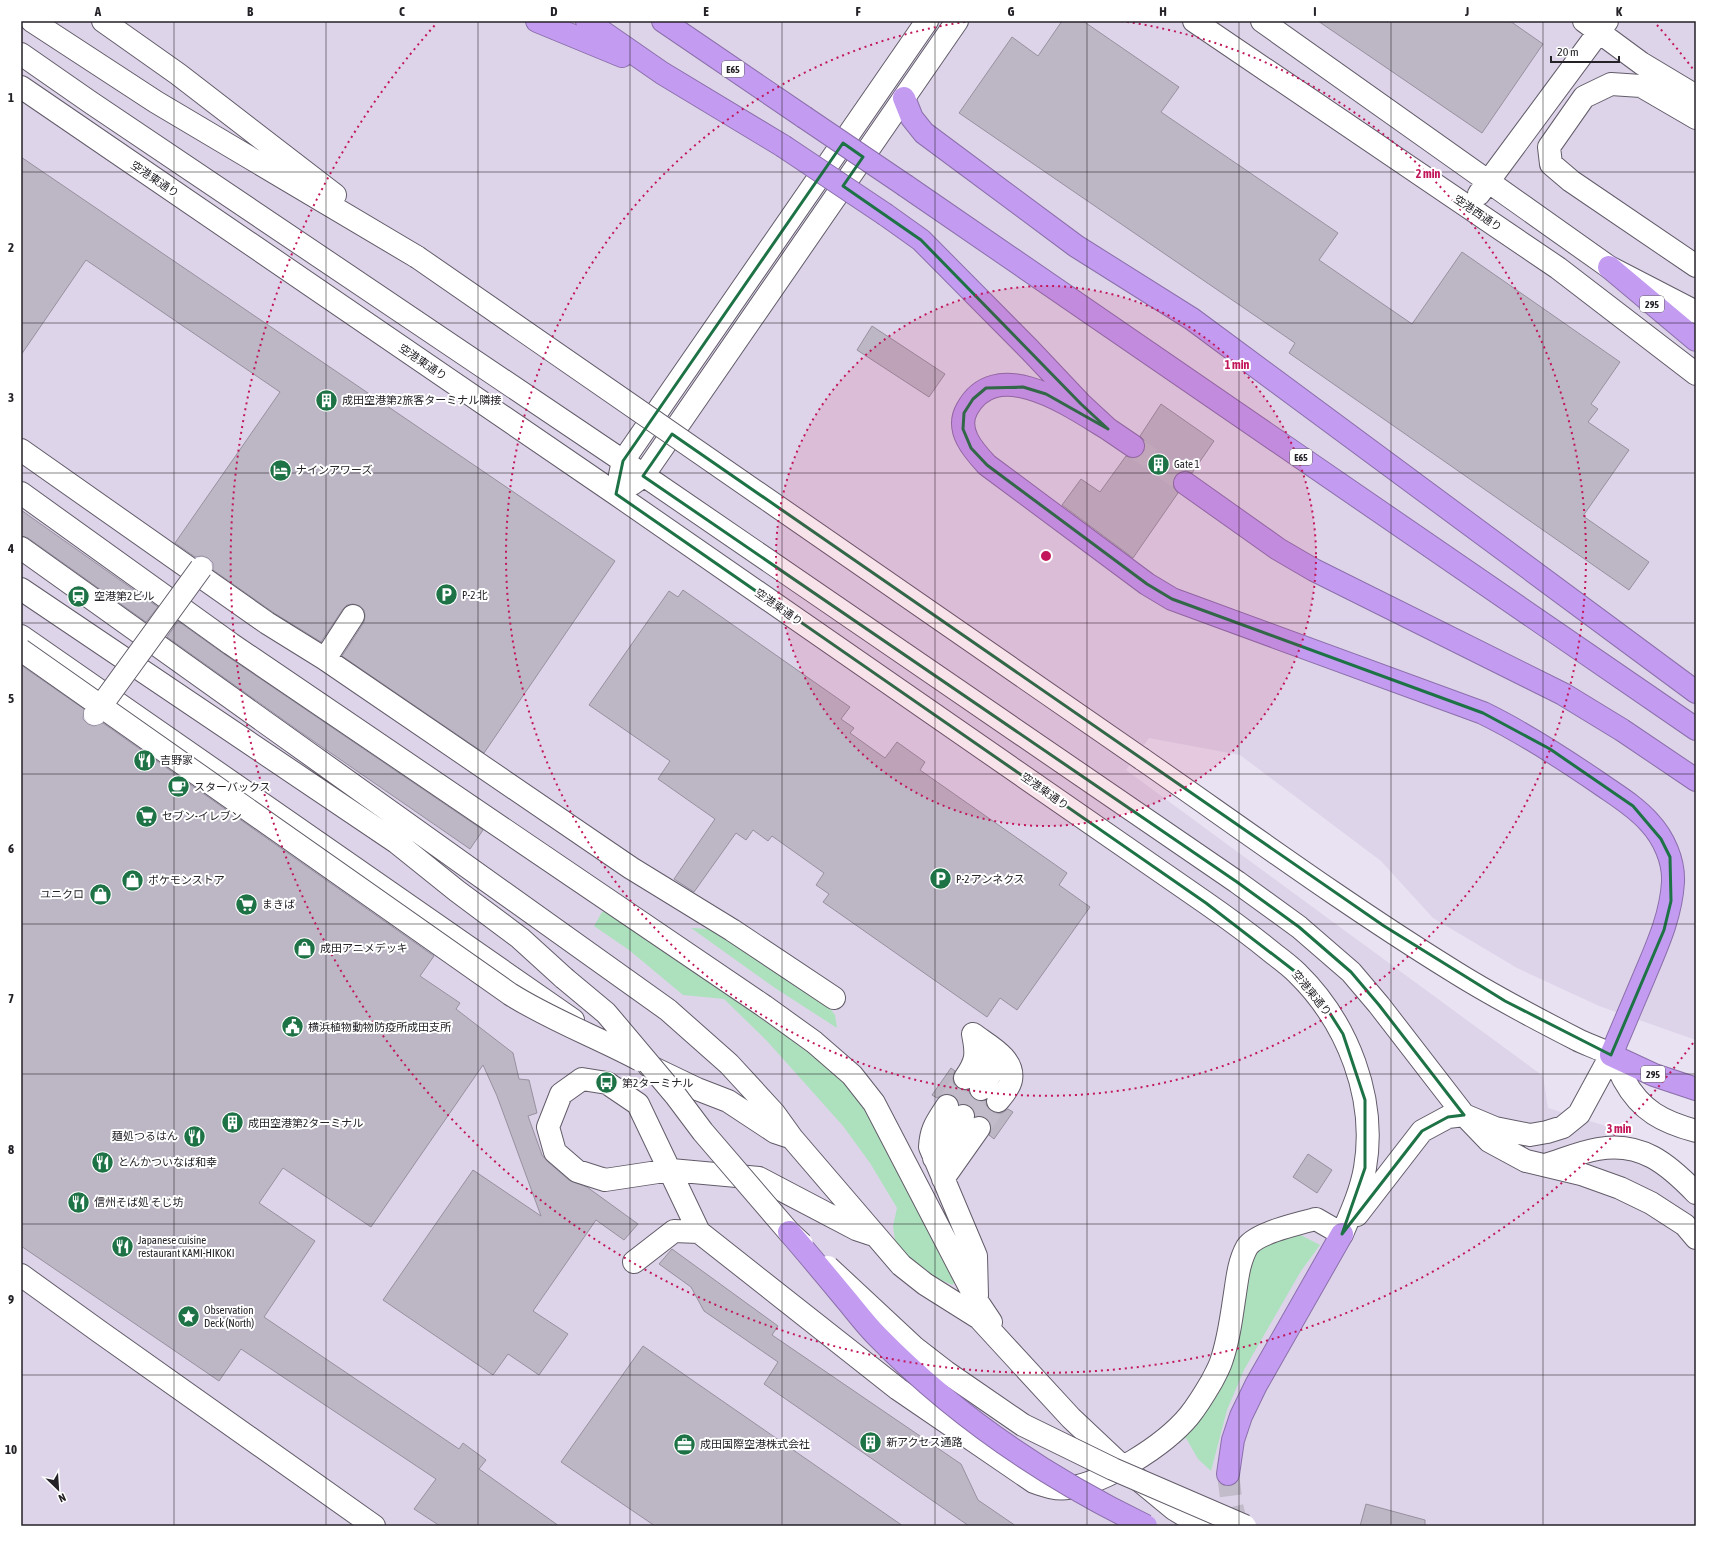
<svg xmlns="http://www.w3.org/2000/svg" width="1717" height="1547" font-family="'Asap Condensed','Noto Sans JP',sans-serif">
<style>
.built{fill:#ded4ea}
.green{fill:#ade1be}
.building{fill:#bcb6c5;stroke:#97919f}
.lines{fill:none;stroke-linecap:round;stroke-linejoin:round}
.minor-tunnel{stroke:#c2bbc9;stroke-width:22;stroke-dasharray:22 11;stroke-linecap:butt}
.highway-tunnel{stroke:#c2bbc9;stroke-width:22;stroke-dasharray:22 11;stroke-linecap:butt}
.minor-casing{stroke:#625c69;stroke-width:24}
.highway-casing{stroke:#8b70aa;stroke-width:24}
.minor{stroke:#fff;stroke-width:22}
.highway{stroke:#c39bf1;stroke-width:22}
.minor-bridge-casing{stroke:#625c69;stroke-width:24;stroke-linecap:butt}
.highway-bridge-casing{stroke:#8b70aa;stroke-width:24;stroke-linecap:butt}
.minor-bridge{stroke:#fff;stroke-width:22}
.highway-bridge{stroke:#c39bf1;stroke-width:22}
.marked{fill:none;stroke:#1e7346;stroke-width:3;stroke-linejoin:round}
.grid{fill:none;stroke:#242127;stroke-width:1;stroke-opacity:0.55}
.ring{fill:none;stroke:#c2185b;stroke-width:2;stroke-dasharray:2 4}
.labels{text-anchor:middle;stroke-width:4;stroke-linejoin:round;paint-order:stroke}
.shield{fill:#fff;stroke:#666468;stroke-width:1}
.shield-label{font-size:10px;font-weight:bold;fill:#242127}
.street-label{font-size:11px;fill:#242127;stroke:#fff}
.poi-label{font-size:11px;fill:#242127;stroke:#fff;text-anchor:start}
.centre{fill:#c2185b;stroke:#fff;stroke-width:2}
.ring-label{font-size:12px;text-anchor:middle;font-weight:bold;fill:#c2185b;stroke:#fff;stroke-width:4;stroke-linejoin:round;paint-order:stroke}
.neatline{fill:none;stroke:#242127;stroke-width:1.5}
.grid-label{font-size:13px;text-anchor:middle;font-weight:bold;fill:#242127}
</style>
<rect width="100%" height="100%" fill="#e9e2f2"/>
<path class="built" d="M 21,21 L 1696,21 L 1696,1040 L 1599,1006 L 1517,968 L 1433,918 L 1381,861 L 1240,755 L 1149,738 L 1126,770 L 1543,1076 L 1548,1108 L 1622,1131 L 1644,1154 L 1696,1190 L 1696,1526 L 21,1526 Z"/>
<path class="green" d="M 609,911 L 847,1079 L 872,1109 L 955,1280 L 953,1285 L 933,1277 L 904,1253 L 895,1240 L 893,1226 L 897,1208 L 870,1163 L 843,1126 L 767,1041 L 724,999 L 683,995 L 629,950 L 594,926 L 602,912 Z
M 691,928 L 710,929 L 823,999 L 835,1015 L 837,1028 L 775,988 Z
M 1295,1232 L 1320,1245 L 1301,1271 L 1244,1370 L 1227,1410 L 1211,1471 L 1198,1459 L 1186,1438 L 1171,1448 L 1203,1407 L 1249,1261 L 1255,1249 Z"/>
<path class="building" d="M 1062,21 L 1083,21 L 1179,87 L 1161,112 L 1338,233 L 1319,260 L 1412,324 L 1462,252 L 1620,362 L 1591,404 L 1598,409 L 1588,422 L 1629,450 L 1583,516 L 1649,562 L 1629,590 L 1289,353 L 1295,343 L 959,113 L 1012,37 L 1038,56 Z
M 1318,21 L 1510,21 L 1543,44 L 1482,133 Z
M 21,157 L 615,561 L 484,753 L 342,656 L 364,622 L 365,616 L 364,610 L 360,606 L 353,604 L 347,605 L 343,609 L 321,642 L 274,613 L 213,570 L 213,563 L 208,558 L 202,556 L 195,557 L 175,543 L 280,392 L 86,260 L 21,355 Z
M 872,326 L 945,374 L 929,397 L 857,350 Z
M 1161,404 L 1214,441 L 1192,473 L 1187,471 L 1180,472 L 1175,476 L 1173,481 L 1174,488 L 1178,493 L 1133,558 L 1062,505 L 1081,479 L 1100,492 L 1126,456 L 1132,458 L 1138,457 L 1143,453 L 1145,447 L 1144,440 L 1140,436 Z
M 21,510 L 158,607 L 146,622 L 28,538 L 21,536 Z
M 683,590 L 850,707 L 841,719 L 854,728 L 850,733 L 885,758 L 897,742 L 925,762 L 920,770 L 1067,873 L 1059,885 L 1090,907 L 1017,1010 L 1000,998 L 987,1017 L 823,902 L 829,894 L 816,885 L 824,873 L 772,836 L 768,841 L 753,830 L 746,840 L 736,833 L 694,892 L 674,879 L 715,819 L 658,779 L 670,761 L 589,705 L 669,591 L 678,597 Z
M 178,621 L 224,654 L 483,830 L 470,849 L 296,729 L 167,637 Z
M 21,665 L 84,709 L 83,719 L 88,724 L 94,726 L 103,723 L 434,956 L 420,976 L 460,1003 L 456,1009 L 513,1053 L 519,1079 L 529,1080 L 537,1113 L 528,1116 L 542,1155 L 547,1161 L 569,1180 L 587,1187 L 638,1224 L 624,1240 L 596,1220 L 533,1311 L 568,1334 L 539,1375 L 508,1354 L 493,1375 L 383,1300 L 473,1170 L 541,1216 L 497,1096 L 483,1065 L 371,1227 L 283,1168 L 259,1203 L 315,1241 L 264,1317 L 459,1449 L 463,1443 L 486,1460 L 479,1469 L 559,1526 L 440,1526 L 414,1509 L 436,1479 L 241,1349 L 219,1381 L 21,1246 Z
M 951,1068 L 955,1071 L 953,1078 L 954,1084 L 958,1088 L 964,1090 L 969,1090 L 970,1095 L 974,1100 L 980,1101 L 986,1100 L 987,1106 L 990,1110 L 996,1113 L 1002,1113 L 1008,1109 L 1013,1112 L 994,1139 L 989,1135 L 991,1129 L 990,1122 L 986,1118 L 981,1116 L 975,1116 L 974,1110 L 970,1106 L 964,1104 L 959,1104 L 958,1100 L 954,1096 L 948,1094 L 942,1095 L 937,1098 L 932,1095 Z
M 1308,1154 L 1332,1170 L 1317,1193 L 1293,1177 Z
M 672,1249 L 778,1326 L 772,1335 L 961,1464 L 978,1500 L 1016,1526 L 969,1526 L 764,1384 L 778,1362 L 704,1311 L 691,1287 L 659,1264 Z
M 643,1346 L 903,1526 L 655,1526 L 561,1462 Z
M 1366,1504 L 1425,1520 L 1425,1526 L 1360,1526 Z"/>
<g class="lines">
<path class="minor-tunnel" d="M 947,1106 L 965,1078
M 963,1116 L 981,1089
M 979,1128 L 998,1101"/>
<path class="highway-tunnel" d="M 1133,446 L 1185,483
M 1228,1474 L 1232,1505 L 1237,1526"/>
<defs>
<path id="minor" d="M 32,21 L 156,102 L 417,257
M 103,21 L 178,74 L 335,195
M 1194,21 L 1558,268 L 1696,374
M 1262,21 L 1609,267 L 1696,312
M 1584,21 L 1641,63 L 1696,96
M 21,54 L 90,102 L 623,461 L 1237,882 L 1299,927 L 1351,972 L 1379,1005 L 1464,1115 L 1489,1141 L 1526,1161 L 1581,1174 L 1620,1188 L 1651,1203 L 1685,1225 L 1696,1238
M 21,87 L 616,494 L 1206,903 C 1229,919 1252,936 1274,954 C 1282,960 1290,966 1297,973 C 1348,1023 1377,1098 1365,1168 C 1361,1191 1351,1213 1342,1234
M 1696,118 L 1641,86 L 1611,84 L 1584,97 L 1549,147 L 1551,164 L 1571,181 L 1696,266
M 1479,194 L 1607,21
M 21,450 L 267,623 L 325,659 L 631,868 L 732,930 L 834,998
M 620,475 L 623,461 L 927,21
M 632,484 L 643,476 L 957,21
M 21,493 L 231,644 L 764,1006 L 814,1042 L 852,1075 L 874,1103 L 977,1301 L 991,1322
M 21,548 L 668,1010 L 729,1064 L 774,1113 L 792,1138 L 901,1265 L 925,1284 L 979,1318 L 1071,1418 L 1123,1467 L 1174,1509 L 1202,1526
M 21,589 L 396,842 L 457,891 L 520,938 L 564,978
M 21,636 L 573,1020
M 325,659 L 353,616
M 1142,759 C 1244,830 1345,904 1450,969 C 1491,995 1535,1018 1578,1040 C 1585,1044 1607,1051 1612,1056 C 1617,1062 1620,1073 1624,1080 C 1641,1111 1663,1122 1696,1131
M 973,1034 C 987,1045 1015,1058 1011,1080 C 1010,1087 1002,1096 998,1101
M 649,1066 L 697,1089 L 728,1101 L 775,1132 L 787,1136
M 965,1078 C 977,1061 977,1054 973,1034
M 981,1089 C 991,1074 996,1068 993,1049
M 947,1106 C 937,1122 931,1128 930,1147 L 976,1256 L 977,1296
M 934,1158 L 963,1116
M 1545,1165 C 1562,1160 1580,1152 1598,1149 C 1641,1141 1668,1164 1696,1193
M 943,1179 L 979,1128
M 1357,1215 L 1422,1131 L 1448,1117 L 1464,1115 L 1495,1128 L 1530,1135 L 1547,1132 L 1563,1127 L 1579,1114 L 1611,1055
M 871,1234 L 856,1229 L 759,1178 L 671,1170 L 605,1180 L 577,1171 L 555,1152 L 548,1127 L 561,1094 L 582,1079 L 607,1083 L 638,1104 L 699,1232 L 898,1389 L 1034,1482 C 1045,1486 1056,1490 1069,1488 C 1106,1482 1164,1446 1189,1416 C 1197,1406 1205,1393 1212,1381 C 1215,1375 1219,1368 1221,1362 C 1228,1342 1231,1321 1234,1300 C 1237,1282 1238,1263 1247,1247 C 1256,1233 1300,1223 1316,1219 L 1342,1234
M 634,1262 L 674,1231 L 699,1232
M 21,1275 L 100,1332 L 374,1526"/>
<path id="highway" d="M 537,21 L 622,56
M 587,21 L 662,73 L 783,146
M 663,21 L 804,117
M 904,98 L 912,118 L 924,133 L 1076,246 L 1192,319 L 1696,692
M 906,186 L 1696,729
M 886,215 L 921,240 L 1030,350 L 1081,404 L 1108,429 L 1133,446
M 1609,267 L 1696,340
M 1108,429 C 1072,407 997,354 967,409 C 955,430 973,450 987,465 L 1147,584 L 1172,599 L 1483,713 C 1524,733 1561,757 1599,783 C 1616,795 1635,806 1649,822 C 1664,838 1674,861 1673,882 C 1671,916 1657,946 1644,977 C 1633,1003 1622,1029 1611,1055
M 1185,483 L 1278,549 L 1314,570 L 1563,694 L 1622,730 L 1696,780
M 1611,1055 L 1654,1075 L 1696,1089
M 1228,1474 L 1233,1440 L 1241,1416 L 1256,1385 L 1342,1234"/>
</defs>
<use href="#minor" class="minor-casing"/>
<use href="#highway" class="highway-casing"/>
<use href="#minor" class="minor"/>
<use href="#highway" class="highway"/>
<defs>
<path id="minor-bridge" d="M 417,257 L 1142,759
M 21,650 L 510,994 C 551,1020 597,1037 640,1060
M 95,714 L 201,568
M 564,978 L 606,1013 L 676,1096 L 703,1132 L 789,1232 L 802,1244
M 828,1267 L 915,1348 L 946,1372 L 1023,1425 L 1113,1469 L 1245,1526"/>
<path id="highway-bridge" d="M 804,117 L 906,186
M 783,146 L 886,215
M 789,1232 C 809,1255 828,1278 848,1302 C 857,1313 867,1326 877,1336 C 956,1417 1045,1477 1146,1526"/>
</defs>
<use href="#minor-bridge" class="minor-bridge-casing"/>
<use href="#highway-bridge" class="highway-bridge-casing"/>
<use href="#minor-bridge" class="minor-bridge"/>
<use href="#highway-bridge" class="highway-bridge"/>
</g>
<path class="marked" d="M 843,143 L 863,157 L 843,186 L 921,240 L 1081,404 L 1108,429 L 1046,394 L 1023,387 L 986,388 L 973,399 L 964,413 L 963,429 L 971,448 L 987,465 L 1147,584 L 1172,599 L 1483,713 L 1550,749 L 1633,806 L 1661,839 L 1670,857 L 1671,901 L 1664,930 L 1611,1055 L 1505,1001 L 1384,926 L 672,434 L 643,476 L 1237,882 L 1299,927 L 1351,972 L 1379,1005 L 1464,1115 L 1448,1117 L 1422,1131 L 1342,1234 L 1365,1168 L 1365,1100 L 1343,1034 L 1324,1004 L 1297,973 L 1206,903 L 616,494 L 623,461 Z"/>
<path class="grid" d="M 174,21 L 174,1526M 326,21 L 326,1526M 478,21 L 478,1526M 630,21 L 630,1526M 782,21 L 782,1526M 935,21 L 935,1526M 1087,21 L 1087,1526M 1239,21 L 1239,1526M 1391,21 L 1391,1526M 1543,21 L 1543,1526M 21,172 L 1696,172M 21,323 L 1696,323M 21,473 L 1696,473M 21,623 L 1696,623M 21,774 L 1696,774M 21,924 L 1696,924M 21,1074 L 1696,1074M 21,1224 L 1696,1224M 21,1375 L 1696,1375"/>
<circle cx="1046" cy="556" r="270" fill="#c2185b" fill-opacity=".12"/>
<g class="ring">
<circle cx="1046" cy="556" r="270"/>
<path d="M1121 21A540 540 0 1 1 971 21"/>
<path d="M1693 1043A810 810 0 1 1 435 25M1657 25A810 810 0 0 1 1693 69"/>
</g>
<defs>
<symbol id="building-disc" viewBox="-11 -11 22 22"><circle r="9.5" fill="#1e7346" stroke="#fff"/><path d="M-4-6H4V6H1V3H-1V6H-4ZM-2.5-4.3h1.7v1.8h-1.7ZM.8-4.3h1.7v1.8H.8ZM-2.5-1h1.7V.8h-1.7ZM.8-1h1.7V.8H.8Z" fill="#fff"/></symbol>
<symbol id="hotel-disc" viewBox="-11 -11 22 22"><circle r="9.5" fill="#1e7346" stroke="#fff"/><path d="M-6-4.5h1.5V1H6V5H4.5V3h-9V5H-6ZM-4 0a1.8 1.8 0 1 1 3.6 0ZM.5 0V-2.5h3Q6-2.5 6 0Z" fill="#fff"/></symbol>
<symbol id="parking-disc" viewBox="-11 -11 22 22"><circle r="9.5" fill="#1e7346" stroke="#fff"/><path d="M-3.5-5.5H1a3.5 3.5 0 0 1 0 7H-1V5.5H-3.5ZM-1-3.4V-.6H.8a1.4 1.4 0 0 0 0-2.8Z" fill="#fff"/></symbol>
<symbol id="station-disc" viewBox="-11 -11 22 22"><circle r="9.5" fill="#1e7346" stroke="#fff"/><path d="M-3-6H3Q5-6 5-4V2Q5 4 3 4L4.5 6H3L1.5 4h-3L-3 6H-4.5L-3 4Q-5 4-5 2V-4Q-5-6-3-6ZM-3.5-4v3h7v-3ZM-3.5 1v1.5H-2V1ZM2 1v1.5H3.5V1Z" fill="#fff"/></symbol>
<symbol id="restaurant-disc" viewBox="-11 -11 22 22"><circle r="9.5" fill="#1e7346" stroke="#fff"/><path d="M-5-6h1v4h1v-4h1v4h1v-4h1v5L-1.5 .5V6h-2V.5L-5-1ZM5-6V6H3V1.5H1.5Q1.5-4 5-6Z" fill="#fff"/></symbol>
<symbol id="cafe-disc" viewBox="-11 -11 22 22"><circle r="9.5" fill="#1e7346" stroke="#fff"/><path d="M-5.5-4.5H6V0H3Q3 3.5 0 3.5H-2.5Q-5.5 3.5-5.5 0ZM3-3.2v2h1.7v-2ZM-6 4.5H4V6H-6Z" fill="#fff"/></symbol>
<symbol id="supermarket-disc" viewBox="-11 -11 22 22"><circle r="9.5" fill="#1e7346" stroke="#fff"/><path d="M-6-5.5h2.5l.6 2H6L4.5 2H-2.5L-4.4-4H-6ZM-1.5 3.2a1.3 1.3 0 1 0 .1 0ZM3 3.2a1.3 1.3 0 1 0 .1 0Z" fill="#fff"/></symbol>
<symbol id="shop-disc" viewBox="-11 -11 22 22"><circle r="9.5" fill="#1e7346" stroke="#fff"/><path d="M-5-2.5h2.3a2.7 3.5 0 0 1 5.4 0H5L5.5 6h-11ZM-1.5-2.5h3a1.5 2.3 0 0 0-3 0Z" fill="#fff"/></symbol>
<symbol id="civic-disc" viewBox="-11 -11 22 22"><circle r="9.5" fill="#1e7346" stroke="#fff"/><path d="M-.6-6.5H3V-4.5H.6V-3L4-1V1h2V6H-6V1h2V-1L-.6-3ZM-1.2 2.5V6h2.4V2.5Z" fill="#fff"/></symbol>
<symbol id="bus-disc" viewBox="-11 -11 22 22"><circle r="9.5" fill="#1e7346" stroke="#fff"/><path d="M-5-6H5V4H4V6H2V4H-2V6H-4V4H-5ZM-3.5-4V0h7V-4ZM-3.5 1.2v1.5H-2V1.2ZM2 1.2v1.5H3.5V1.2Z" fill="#fff"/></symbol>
<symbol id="sight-disc" viewBox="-11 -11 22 22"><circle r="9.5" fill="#1e7346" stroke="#fff"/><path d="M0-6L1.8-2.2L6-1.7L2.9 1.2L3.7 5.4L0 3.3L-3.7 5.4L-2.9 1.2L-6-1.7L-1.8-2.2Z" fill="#fff"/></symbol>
<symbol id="office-disc" viewBox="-11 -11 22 22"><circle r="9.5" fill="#1e7346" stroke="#fff"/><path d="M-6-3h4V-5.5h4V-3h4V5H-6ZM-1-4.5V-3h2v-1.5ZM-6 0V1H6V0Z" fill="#fff"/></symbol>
</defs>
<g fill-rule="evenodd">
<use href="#building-disc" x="314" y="388" width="25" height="25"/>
<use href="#building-disc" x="1146" y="452" width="25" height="25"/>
<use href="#hotel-disc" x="268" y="458" width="25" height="25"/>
<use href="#parking-disc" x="434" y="582" width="25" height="25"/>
<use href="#station-disc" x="66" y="584" width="25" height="25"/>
<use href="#restaurant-disc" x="132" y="748" width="25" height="25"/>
<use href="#cafe-disc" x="166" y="774" width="25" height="25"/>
<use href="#supermarket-disc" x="134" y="804" width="25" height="25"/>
<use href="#parking-disc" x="928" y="866" width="25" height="25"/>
<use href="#shop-disc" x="120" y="868" width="25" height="25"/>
<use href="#shop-disc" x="88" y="882" width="25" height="25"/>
<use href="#supermarket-disc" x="234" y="892" width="25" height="25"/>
<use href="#shop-disc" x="292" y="936" width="25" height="25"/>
<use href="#civic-disc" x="280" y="1014" width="25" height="25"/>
<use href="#bus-disc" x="594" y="1070" width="25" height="25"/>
<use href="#building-disc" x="220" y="1110" width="25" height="25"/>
<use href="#restaurant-disc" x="182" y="1124" width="25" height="25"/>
<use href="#restaurant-disc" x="90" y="1150" width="25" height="25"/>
<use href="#restaurant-disc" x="66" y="1190" width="25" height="25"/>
<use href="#restaurant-disc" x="110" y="1234" width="25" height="25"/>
<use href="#sight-disc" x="176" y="1304" width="25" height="25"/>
<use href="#building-disc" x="858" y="1430" width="25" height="25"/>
<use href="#office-disc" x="672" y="1432" width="25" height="25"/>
</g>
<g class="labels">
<g class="shield">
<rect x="722" y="61" width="22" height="16" rx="3"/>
<rect x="1640" y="296" width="24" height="16" rx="3"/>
<rect x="1290" y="449" width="22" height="16" rx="3"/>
<rect x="1641" y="1066" width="24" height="16" rx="3"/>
</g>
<g class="shield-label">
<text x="733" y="73">E65</text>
<text x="1652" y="308">295</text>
<text x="1301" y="461">E65</text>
<text x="1653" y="1078">295</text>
</g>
<g class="street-label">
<text transform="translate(155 179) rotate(34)" y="4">空港東通り</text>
<text transform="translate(1478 213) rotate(34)" y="4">空港西通り</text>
<text transform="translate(423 362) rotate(34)" y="4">空港東通り</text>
<text transform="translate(779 607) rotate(35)" y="4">空港東通り</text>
<text transform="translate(1045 791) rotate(35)" y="4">空港東通り</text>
<text transform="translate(1312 993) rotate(51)" y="4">空港東通り</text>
</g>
<g class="poi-label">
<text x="342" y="404">成田空港第2旅客ターミナル隣接</text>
<text x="1174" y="468">Gate 1</text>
<text x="296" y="474">ナインアワーズ</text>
<text x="462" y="599">P-2 北</text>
<text x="94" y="600">空港第2ビル</text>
<text x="160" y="764">吉野家</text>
<text x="194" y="791">スターバックス</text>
<text x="162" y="820">セブン-イレブン</text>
<text x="956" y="883">P-2 アンネクス</text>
<text x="148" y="884">ポケモンストア</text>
<text x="84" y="898" text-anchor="end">ユニクロ</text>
<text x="262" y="908">まきば</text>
<text x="320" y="952">成田アニメデッキ</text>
<text x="308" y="1031">横浜植物動物防疫所成田支所</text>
<text x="622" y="1087">第2ターミナル</text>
<text x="248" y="1127">成田空港第2ターミナル</text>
<text x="178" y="1140" text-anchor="end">麺処つるはん</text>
<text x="118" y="1166">とんかついなば和幸</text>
<text x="94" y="1206">信州そば処 そじ坊</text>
<text x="138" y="1244">Japanese cuisine<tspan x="138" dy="13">restaurant KAMI-HIKOKI</tspan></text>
<text x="204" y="1314">Observation<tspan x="204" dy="13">Deck (North)</tspan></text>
<text x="886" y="1446">新アクセス通路</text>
<text x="700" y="1448">成田国際空港株式会社</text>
</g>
</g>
<circle cx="1046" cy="556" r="6" class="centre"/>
<g class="ring-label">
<text x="1428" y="178">2 min</text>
<text x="1237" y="369">1 min</text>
<text x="1619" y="1133">3 min</text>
</g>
<rect width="1717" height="1547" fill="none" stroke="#ffffff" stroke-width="44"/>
<g transform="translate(58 1489) rotate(155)" stroke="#ffffff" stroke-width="3" paint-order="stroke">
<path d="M0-3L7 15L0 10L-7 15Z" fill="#242127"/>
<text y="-6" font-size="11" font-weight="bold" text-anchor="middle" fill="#242127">N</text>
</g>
<path d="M1551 56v6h68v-6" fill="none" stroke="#242127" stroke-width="2"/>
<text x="1557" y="56" font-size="12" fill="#242127" stroke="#ffffff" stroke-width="3" paint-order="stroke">20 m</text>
<rect x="22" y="22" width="1673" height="1503" class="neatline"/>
<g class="grid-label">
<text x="98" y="16">A</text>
<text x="250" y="16">B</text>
<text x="402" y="16">C</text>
<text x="554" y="16">D</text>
<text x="706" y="16">E</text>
<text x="858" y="16">F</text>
<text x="1011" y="16">G</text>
<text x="1163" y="16">H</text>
<text x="1315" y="16">I</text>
<text x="1467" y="16">J</text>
<text x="1619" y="16">K</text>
<text x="11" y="102">1</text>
<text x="11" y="252">2</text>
<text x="11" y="402">3</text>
<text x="11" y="553">4</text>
<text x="11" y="703">5</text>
<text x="11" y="853">6</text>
<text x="11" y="1003">7</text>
<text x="11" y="1154">8</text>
<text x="11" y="1304">9</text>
<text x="11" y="1454">10</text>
</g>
</svg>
